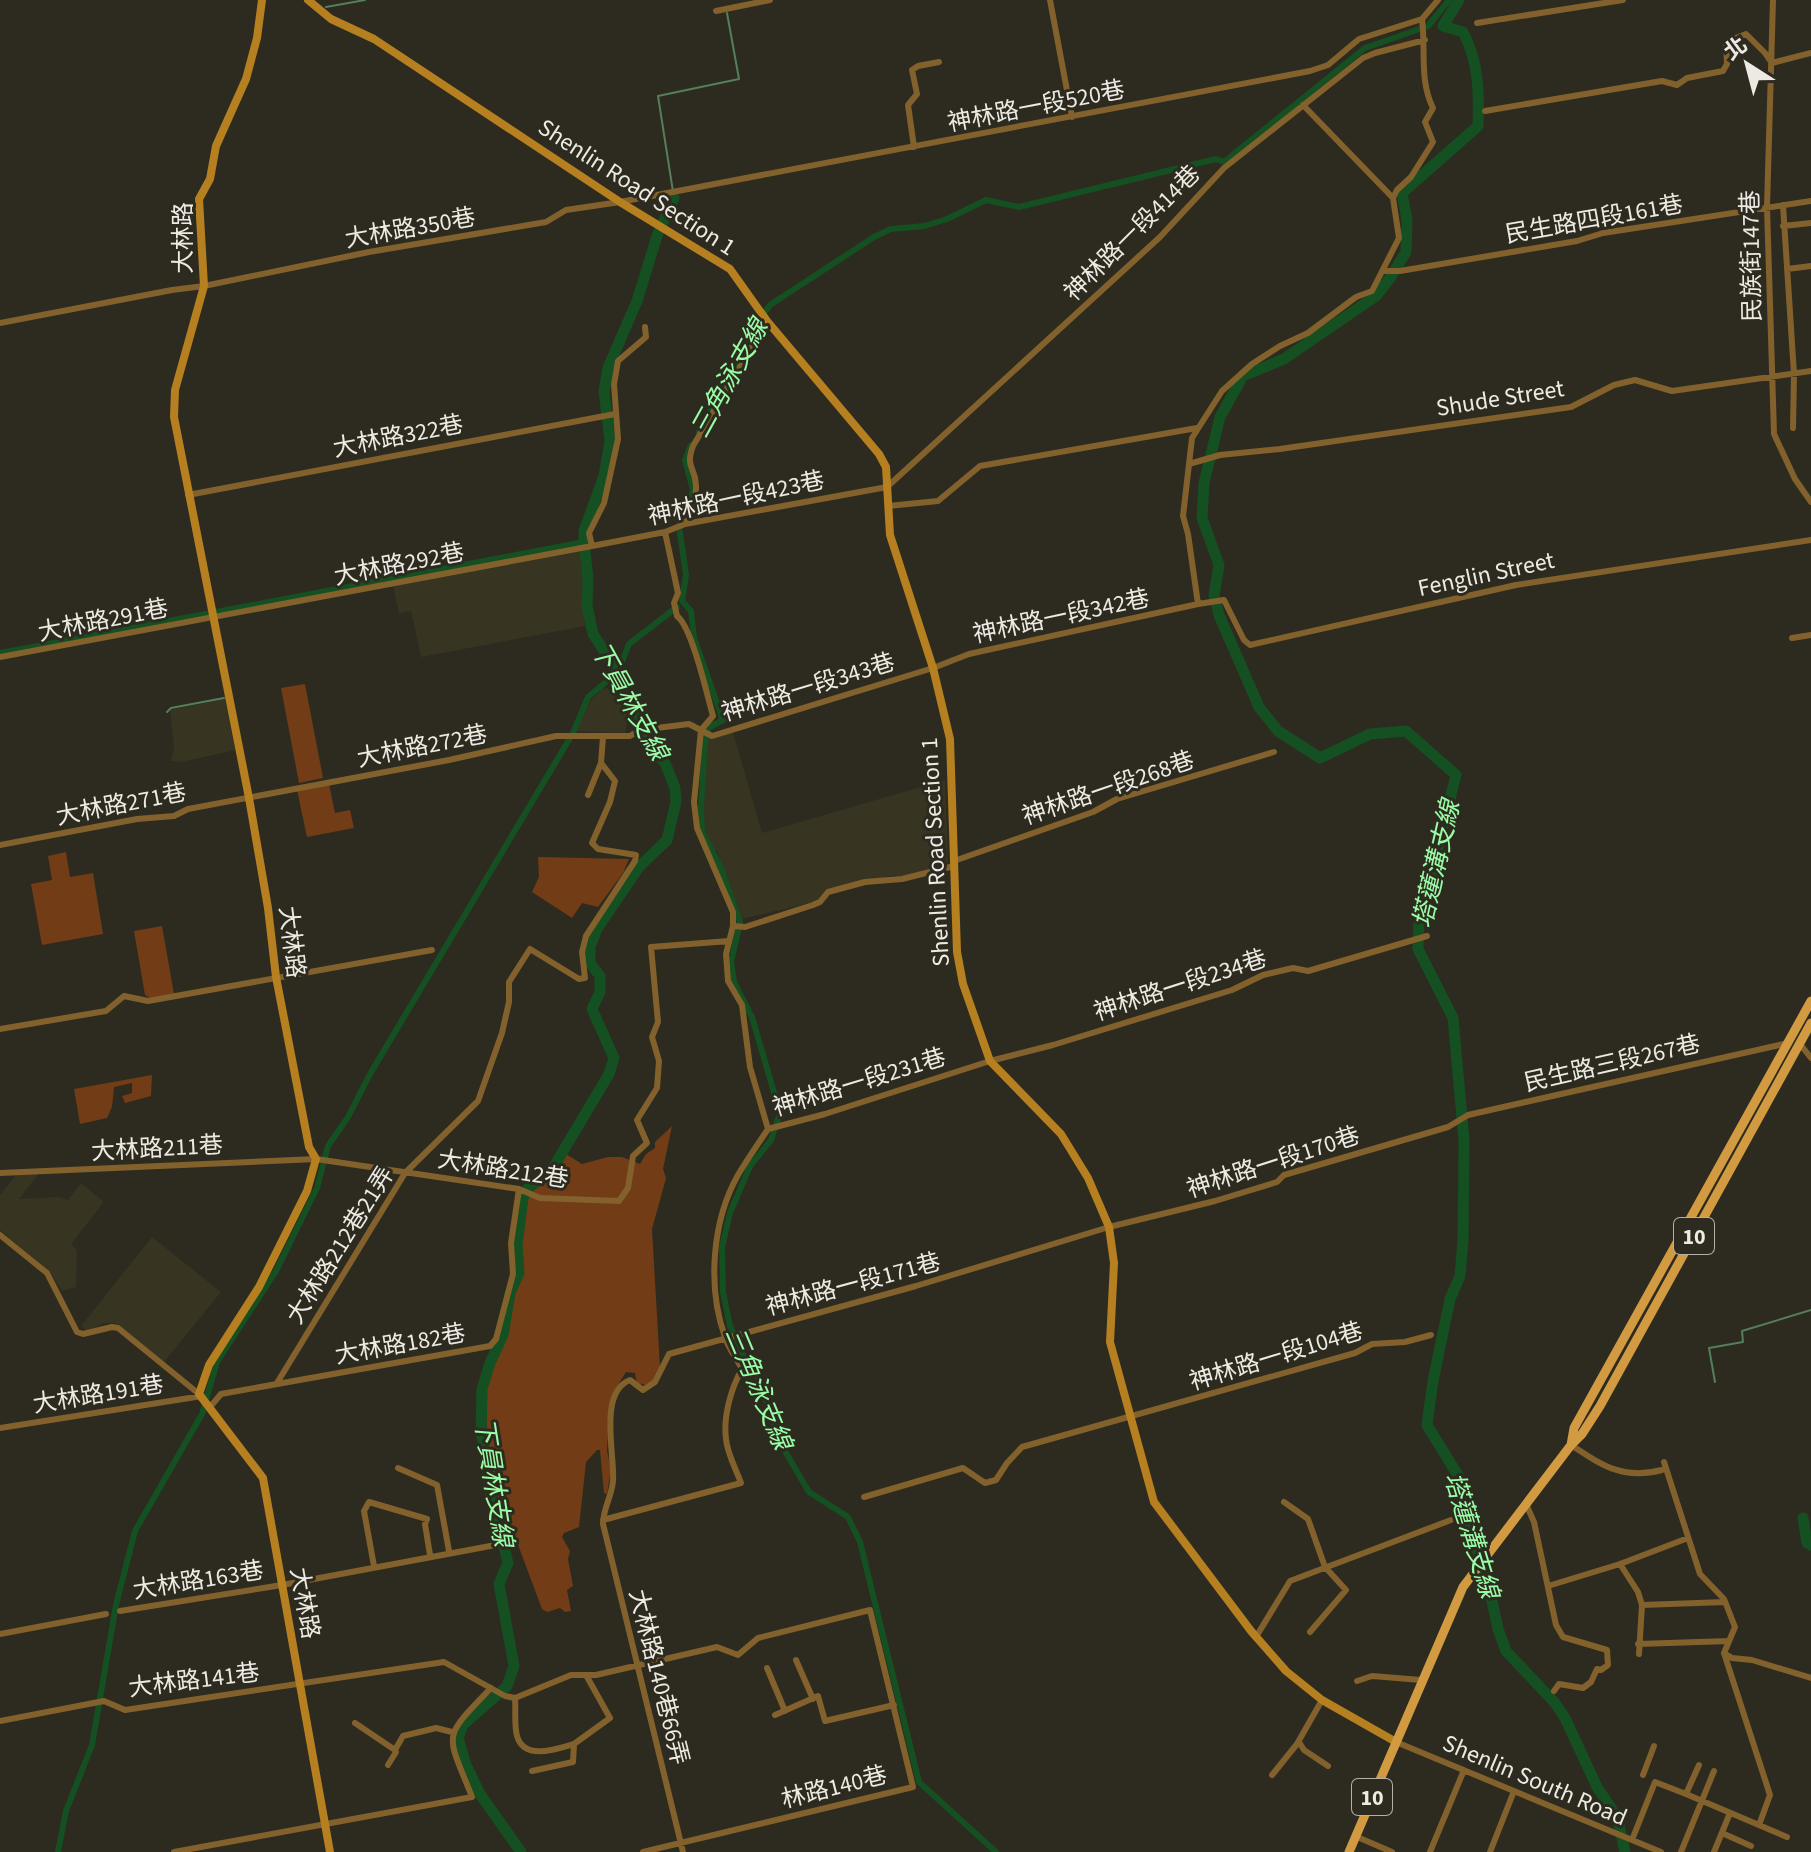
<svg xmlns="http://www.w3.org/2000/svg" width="1811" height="1852" font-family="'Source Sans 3','Noto Sans TC',sans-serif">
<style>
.built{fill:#373421}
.green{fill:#723c17}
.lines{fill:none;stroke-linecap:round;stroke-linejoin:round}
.stream{stroke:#557e5b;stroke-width:2}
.canal{stroke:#145021;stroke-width:6}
.river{stroke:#145021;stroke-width:11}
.street{stroke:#83612d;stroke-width:6}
.secondary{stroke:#b67f20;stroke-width:8}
.primary{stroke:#d29a41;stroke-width:9}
.labels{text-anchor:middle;stroke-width:6;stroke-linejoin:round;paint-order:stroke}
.shield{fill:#2d2b1f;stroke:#b3b1a8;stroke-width:2}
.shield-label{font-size:22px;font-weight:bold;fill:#eceae3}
.street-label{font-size:24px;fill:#eceae3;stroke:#2d2b1f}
.water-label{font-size:26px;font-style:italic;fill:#99fda6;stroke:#2d2b1f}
</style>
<rect width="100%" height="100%" fill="#2d2b1f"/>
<path class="built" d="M 581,550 L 585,626 L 421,657 L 411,611 L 399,613 L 393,586 Z
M 607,688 L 619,697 L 629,712 L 625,733 L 576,731 L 590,701 L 602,689 Z
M 225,699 L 235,750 L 182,762 L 171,761 L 174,747 L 170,710 Z
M 732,729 L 762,833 L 945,780 L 948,863 L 899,878 L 894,875 L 831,890 L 828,899 L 741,919 L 717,851 L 712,848 L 702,822 L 705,737 Z
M 39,1173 L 19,1199 L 60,1197 L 68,1200 L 81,1183 L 104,1202 L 71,1244 L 77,1250 L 76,1287 L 62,1291 L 51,1273 L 0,1230 L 0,1195 L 17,1174 Z
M 152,1237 L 221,1292 L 164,1362 L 116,1323 L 103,1323 L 91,1330 L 86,1330 L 81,1326 Z"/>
<path class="green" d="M 305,684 L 323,778 L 299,783 L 281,688 Z
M 329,784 L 335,813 L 350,810 L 354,828 L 307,837 L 297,790 Z
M 66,852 L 70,877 L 93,873 L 103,934 L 42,945 L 31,884 L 52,880 L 48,856 Z
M 538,857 L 629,859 L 623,873 L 598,907 L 582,903 L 572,918 L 532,892 L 539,877 Z
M 162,926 L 174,994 L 150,998 L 145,995 L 134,931 Z
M 152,1075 L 151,1096 L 125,1103 L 122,1096 L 132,1093 L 132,1083 L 114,1087 L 112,1107 L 107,1118 L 80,1124 L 74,1089 Z
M 672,1126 L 663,1169 L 666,1178 L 652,1229 L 660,1368 L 656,1380 L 646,1385 L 637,1383 L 635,1373 L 626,1372 L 614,1391 L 609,1411 L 607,1451 L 611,1469 L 607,1494 L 604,1493 L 600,1450 L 597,1450 L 586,1462 L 579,1527 L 564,1533 L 562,1537 L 570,1551 L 568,1559 L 573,1586 L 567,1590 L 571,1611 L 565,1612 L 560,1608 L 547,1612 L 542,1609 L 517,1542 L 507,1539 L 487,1448 L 486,1386 L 508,1324 L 513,1294 L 522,1272 L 520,1245 L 526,1199 L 566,1154 L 582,1164 L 608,1157 L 622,1157 L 640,1164 L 646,1154 L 655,1148 L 655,1142 Z"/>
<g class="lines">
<path class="stream" d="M 326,7 L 365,0
M 674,198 L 658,96 L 739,79 L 727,13
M 167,712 L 171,708 L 224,698
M 1715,1382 L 1709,1348 L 1743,1342 L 1742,1331 L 1811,1310"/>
<path class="canal" d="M 699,432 L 755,326 L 770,305 L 874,237 L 891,229 L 924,226 L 947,219 L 986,200 L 1019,207 L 1216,159 L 1224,162 L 1365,48 L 1428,26 L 1449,0
M 691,445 L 685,460 L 693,490 L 679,526 L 686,575 L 682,601 L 691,611 L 694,638 L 723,720 L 708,728 L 705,744 L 701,807 L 702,831 L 720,866 L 740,922 L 731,962 L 734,982 L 752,1017 L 780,1113 L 771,1140 L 750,1166 L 730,1213 L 722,1247 L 723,1292 L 730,1326 L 743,1355 L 756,1372 L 782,1446 L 809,1492 L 848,1517 L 860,1542 L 919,1782 L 996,1852
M 0,653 L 584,542
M 58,1852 L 66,1811 L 92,1745 L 116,1605 L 135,1531 L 202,1414 L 217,1362 L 276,1271 L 317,1188 L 328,1146 L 348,1117 L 370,1074 L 573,733 L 588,697 L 618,672 L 629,644 L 677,607"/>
<path class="river" d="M 1459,0 L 1443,26 L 1463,32 C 1479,62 1479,93 1478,126 L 1402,193 L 1407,220 L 1406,252 L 1390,278 L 1376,296 L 1284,359 L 1243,376 L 1220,417 L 1204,483 L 1202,518 L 1219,565 L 1214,595 L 1219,615 L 1259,707 L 1278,731 L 1320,758 L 1370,734 L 1406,731 L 1456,775 L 1419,922 L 1418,949 L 1453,1018 L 1464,1140 L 1463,1241 L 1460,1276 L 1450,1299 L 1433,1381 L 1427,1425 L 1459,1477 L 1476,1548 L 1489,1587 L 1498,1629 L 1506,1651 L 1555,1703 L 1565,1718 L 1597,1787 L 1617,1817 L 1625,1852
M 1803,1518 L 1807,1543 L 1811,1545
M 521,1852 L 480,1794 L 466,1765 L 458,1738 L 463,1725 L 507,1686 L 514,1666 L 499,1584 L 508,1563 L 491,1494 L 481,1430 L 482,1389 L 490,1363 L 503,1335 L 510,1293 L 519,1273 L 517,1245 L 523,1198 L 528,1188 L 550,1173 L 609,1074 L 614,1058 L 592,1009 L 600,992 L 600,976 L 590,963 L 590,947 L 597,929 L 639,867 L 667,840 L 676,802 L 675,788 L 666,765 L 622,696 L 618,672 L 593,634 L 587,606 L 588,579 L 584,542 L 584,531 L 604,476 L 610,441 L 604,391 L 608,368 L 637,301 L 657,236 L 674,198"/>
<path class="street" d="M 1050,0 L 1072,117
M 1773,0 L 1767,207 L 1774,434 L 1795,479 L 1811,502
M 716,11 L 770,0
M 1477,23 L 1623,0
M 1303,105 L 1393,198
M 1485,111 L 1662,81 L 1677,85 L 1687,78 L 1723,71 L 1727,64 L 1726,42 L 1746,34 L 1765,53 L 1772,63 L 1811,53
M 914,147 L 908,105 L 917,94 L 912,70 L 918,66 L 939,62
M 1783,205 L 1794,374 L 1793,428
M 1783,226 L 1811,223
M 1787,269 L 1811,266
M 1384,271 L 1400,271 L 1577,241 L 1603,233 L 1811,201
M 0,323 L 172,290 L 204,286 L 369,252 L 546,222 L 566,210 L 620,202 L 1310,71 L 1328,65 L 1359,39 L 1422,19 L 1438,0
M 1189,464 L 1220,455 L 1280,449 L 1571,407 L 1614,385 L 1635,380 L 1672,391 L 1811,371
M 188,495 L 615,414
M 888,506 L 938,501 L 980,466 L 1197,428
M 685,524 C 690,512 697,498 696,485 C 695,466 685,468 693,446 L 767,321
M 665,532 L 678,593 L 674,603 L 677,616 C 692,627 707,695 713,716 L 701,730 L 694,802 L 697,828 L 733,912 L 733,926 L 726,954 L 728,981 L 742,1005 L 750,1067 L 768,1129
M 592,546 L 589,533 L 604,503 L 618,439 L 614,384 L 618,361 L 646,337 L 645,327
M 1198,604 L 1188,534 L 1183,516 L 1192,438 L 1222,391 L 1252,364 L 1280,346 L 1308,333 L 1356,297 L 1372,291 L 1399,238 L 1393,198 L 1397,190 L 1411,177 L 1433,142 L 1425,122 L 1433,108 C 1419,80 1426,50 1422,19
M 1792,638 L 1811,635
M 0,657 L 592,546 L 665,532 L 685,524 L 887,487 L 1160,237 L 1224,168 L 1363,58 L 1375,53 L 1425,40
M 588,795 L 601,763
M 0,845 L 137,819 L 174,816 L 188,809 L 449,760 L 556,736 L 630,736 L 640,730 L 689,724 L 712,736 L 933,668 L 969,654 L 1198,604 L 1224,600 L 1244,640 L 1250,645 L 1516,585 L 1811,540
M 954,861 L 1093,812 L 1117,799 L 1274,752
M 733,926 L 745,927 L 813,905 L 820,902 L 828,892 L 865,882 L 902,879 L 954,866
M 0,1029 L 106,1011 L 124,996 L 148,1001 L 432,950
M 1800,1044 L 1811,1058
M 0,1173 L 316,1159 L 519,1189 L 540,1198 L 619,1201 L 628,1188 L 633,1156 L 647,1143 L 637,1120 L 657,1088 L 659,1061 L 652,1037 L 658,1022 L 651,947 L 729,941
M 0,1235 L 47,1273 L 77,1332 L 83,1334 L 112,1327 L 118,1328 L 199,1394
M 277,1383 L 405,1173 L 478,1101 L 502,1033 L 509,1002 L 509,982 L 530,949 L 579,979 L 585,978 L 582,952 L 586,936 L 635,861 L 636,855 L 598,849 L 592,843 L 610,802 L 615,781 L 601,763 L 603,737
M 210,1407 L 221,1394 L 490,1346 L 496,1339 L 513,1274 L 511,1243 L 519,1189
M 0,1428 L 202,1396
M 1571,1445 C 1603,1466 1623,1480 1662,1470
M 1664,1462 L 1700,1574 L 1724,1599 L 1735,1627 L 1724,1653 L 1770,1795 L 1759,1825
M 398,1468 L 437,1485 L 449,1551
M 864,1497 L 963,1468 L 985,1483 L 996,1480 L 1007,1463 L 1022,1447 L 1355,1353 L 1372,1344 L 1405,1342 L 1431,1335
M 1284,1502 L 1308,1519 L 1325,1567 L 1346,1590 L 1310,1632
M 1526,1504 L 1534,1522 L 1556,1625 L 1563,1637 L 1607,1650 L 1608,1665 L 1601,1670 L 1597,1669 L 1591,1682 L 1583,1688 L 1559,1684 L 1554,1691
M 603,1520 L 741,1483 C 736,1469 727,1453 726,1439 C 723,1417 731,1388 742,1369 C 737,1359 728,1348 725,1337 C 707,1287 712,1221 738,1175 C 747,1160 758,1144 768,1129 L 825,1114 L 990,1061 L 1053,1045 L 1232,990 L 1263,975 L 1293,968 L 1308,971 L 1427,936
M 1620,1564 L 1638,1592 L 1642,1605 L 1639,1654
M 374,1566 L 364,1511 L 369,1502 L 427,1519 L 425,1524 L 430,1555
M 1548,1586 L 1620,1564 L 1688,1538
M 1642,1605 L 1725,1602
M 120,1611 L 282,1585 L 501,1544
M 0,1634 L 106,1614
M 1256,1637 L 1290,1581 L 1451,1520
M 1638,1644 L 1729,1641
M 1724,1653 L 1732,1658 L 1752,1660 L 1811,1678
M 796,1660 L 813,1699
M 767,1668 L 785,1711
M 1357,1681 L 1372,1676 L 1421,1680
M 515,1698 C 516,1710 514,1725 517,1736 C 524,1761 557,1749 574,1744
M 775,1715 L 818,1696 L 825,1721 L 894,1705
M 0,1721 L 104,1701 L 125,1710 L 444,1662 L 505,1696 L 515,1698 L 571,1675 L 596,1675 L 717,1647 L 738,1655 L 758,1638 L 870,1610 L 913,1787 L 643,1852
M 355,1723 L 395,1750 L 403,1736 L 436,1728 L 452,1732
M 1299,1742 L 1304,1750 L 1328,1766
M 1396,1742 L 1661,1852
M 388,1765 L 396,1752 L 395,1750
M 1699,1765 L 1686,1794 L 1787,1837
M 532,1771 L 573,1762 L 574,1744 L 610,1718 L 586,1675
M 1272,1775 L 1297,1744 L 1322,1700
M 1643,1775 L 1654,1746
M 1722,1833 L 1751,1846
M 1355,1836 L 1392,1852
M 1632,1840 L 1655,1782 L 1686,1794
M 174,1852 L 472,1797 C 446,1731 441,1740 491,1688
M 683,1852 L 603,1524 C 603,1508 612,1496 613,1481 C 615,1455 598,1392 630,1380 L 643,1390 L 655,1382 L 669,1354 L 916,1286 L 1109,1227 L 1215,1201 L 1277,1182 L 1284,1175 L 1448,1127 L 1468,1115 L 1788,1043
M 1430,1852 L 1464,1770
M 1490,1852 L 1514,1791
M 1681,1852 L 1714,1771
M 1714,1852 L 1730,1813"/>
<path class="secondary" d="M 262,0 L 257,38 L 246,79 L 216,146 L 210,179 L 199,199 L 204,286 L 175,390 L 174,417 L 249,798 L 268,908 L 276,977 L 309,1147 L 316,1159 L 307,1191 L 259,1287 L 209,1365 L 199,1394 L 263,1478 L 330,1852
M 308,0 L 331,19 L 374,39 L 620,202 L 730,269 L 767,321 L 879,454 L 886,467 L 890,535 L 933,668 L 950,739 L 957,952 L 963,984 L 990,1061 L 1061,1134 L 1088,1178 L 1109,1227 L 1114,1263 L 1110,1342 L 1154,1502 L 1251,1631 L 1286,1671 L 1322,1700 L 1396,1742"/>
<path class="primary" d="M 1571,1445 L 1574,1428 L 1811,1001
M 1349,1852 L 1463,1587 L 1571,1445 L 1582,1434 L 1600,1406 L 1811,1023"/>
</g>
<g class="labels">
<g class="shield">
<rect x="1674" y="1218" width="40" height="36" rx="6"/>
<rect x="1352" y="1779" width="40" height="36" rx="6"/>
</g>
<g class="shield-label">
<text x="1694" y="1244">10</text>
<text x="1372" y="1805">10</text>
</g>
<g class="street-label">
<text transform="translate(1036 106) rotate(-11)" y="8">神林路一段520巷</text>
<text transform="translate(637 187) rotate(33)" y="8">Shenlin Road Section 1</text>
<text transform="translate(1594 219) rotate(-10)" y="8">民生路四段161巷</text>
<text transform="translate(410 228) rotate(-10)" y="8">大林路350巷</text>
<text transform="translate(1132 233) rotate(-45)" y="8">神林路一段414巷</text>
<text transform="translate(183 238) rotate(-90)" y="8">大林路</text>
<text transform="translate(1751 256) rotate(-91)" y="8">民族街147巷</text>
<text transform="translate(1500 398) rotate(-9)" y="8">Shude Street</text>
<text transform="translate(398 436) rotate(-11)" y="8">大林路322巷</text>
<text transform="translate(736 498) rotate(-12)" y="8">神林路一段423巷</text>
<text transform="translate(399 564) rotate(-11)" y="8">大林路292巷</text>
<text transform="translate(1486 574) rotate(-12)" y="8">Fenglin Street</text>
<text transform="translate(1061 616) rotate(-12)" y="8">神林路一段342巷</text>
<text transform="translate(103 620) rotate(-11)" y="8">大林路291巷</text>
<text transform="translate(808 687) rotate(-17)" y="8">神林路一段343巷</text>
<text transform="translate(422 746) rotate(-11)" y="8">大林路272巷</text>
<text transform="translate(1108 788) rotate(-19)" y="8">神林路一段268巷</text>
<text transform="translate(121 804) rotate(-11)" y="8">大林路271巷</text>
<text transform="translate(935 852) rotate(-93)" y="8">Shenlin Road Section 1</text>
<text transform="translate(292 942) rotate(83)" y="8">大林路</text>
<text transform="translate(1180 985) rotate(-18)" y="8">神林路一段234巷</text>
<text transform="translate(1612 1063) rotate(-13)" y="8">民生路三段267巷</text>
<text transform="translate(859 1082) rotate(-17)" y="8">神林路一段231巷</text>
<text transform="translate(157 1148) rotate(-3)" y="8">大林路211巷</text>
<text transform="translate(1273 1162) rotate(-18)" y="8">神林路一段170巷</text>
<text transform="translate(503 1169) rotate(9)" y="8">大林路212巷</text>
<text transform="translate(340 1245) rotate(-58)" y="8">大林路212巷21弄</text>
<text transform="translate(853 1284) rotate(-15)" y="8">神林路一段171巷</text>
<text transform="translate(400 1344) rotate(-10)" y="8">大林路182巷</text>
<text transform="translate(1276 1356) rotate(-17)" y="8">神林路一段104巷</text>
<text transform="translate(98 1394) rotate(-9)" y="8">大林路191巷</text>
<text transform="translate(198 1580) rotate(-9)" y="8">大林路163巷</text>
<text transform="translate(305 1603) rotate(80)" y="8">大林路</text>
<text transform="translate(659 1677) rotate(76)" y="8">大林路140巷66弄</text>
<text transform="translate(194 1680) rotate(-7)" y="8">大林路141巷</text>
<text transform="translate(1535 1780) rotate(23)" y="8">Shenlin South Road</text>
<text transform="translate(834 1787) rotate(-14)" y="8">林路140巷</text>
</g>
<g class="water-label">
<text transform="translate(729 378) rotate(-61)" y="9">三角泳支線</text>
<text transform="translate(630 701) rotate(61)" y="9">下員林支線</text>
<text transform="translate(1436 864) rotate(-77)" y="9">塔蓮溝支線</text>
<text transform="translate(759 1388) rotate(67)" y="9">三角泳支線</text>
<text transform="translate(494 1482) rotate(81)" y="9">下員林支線</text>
<text transform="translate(1472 1535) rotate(73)" y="9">塔蓮溝支線</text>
</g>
</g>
<g transform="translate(1747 64) rotate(324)" stroke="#2d2b1f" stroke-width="6" paint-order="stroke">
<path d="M0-6L14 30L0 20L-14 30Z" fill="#eceae3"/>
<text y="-12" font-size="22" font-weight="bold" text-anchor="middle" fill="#eceae3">北</text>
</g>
</svg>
